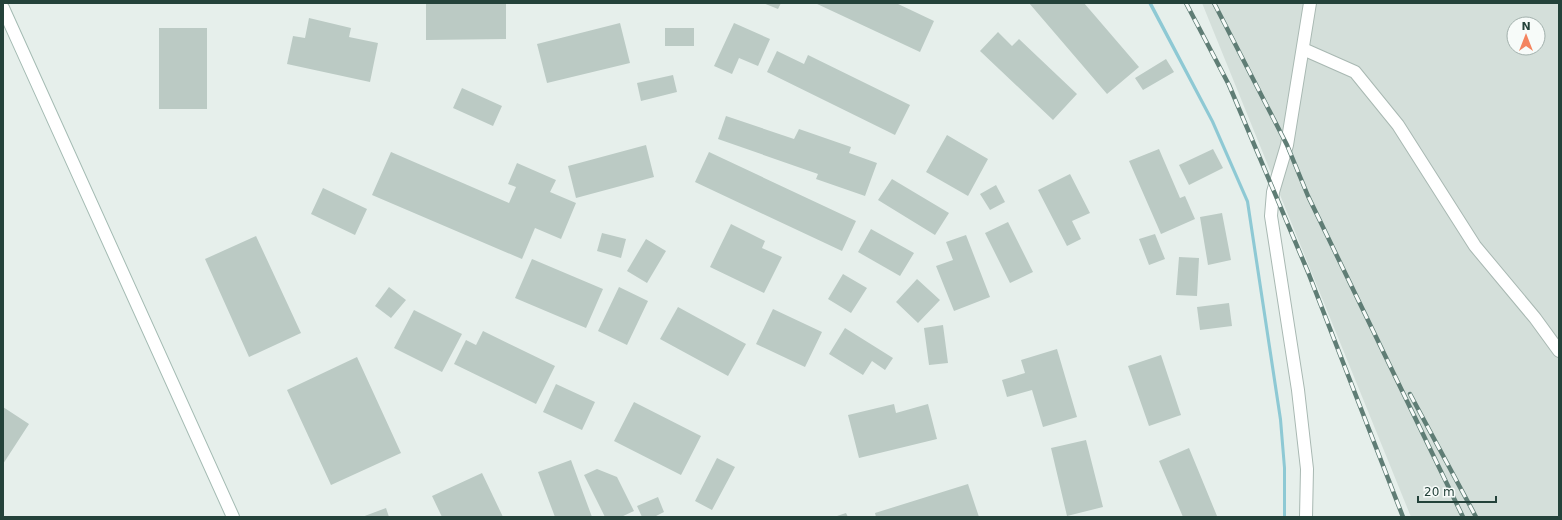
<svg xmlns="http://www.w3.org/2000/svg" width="1562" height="520" font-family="'DejaVu Sans',sans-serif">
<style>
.built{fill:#d4dfda;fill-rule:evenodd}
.water{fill:#8ec9d4}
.building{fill:#bbcac4}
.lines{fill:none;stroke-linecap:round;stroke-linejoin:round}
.minor-casing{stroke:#a8b8b2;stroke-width:14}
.tertiary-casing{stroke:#a8b8b2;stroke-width:14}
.secondary-casing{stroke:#a4bbb3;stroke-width:14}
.minor{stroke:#fff;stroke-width:12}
.tertiary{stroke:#fff;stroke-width:12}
.secondary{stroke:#fff;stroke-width:12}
.rail-casing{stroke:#5f7d75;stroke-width:4.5}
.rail{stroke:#f7fbf9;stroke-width:3;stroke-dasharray:9;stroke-linecap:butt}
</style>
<rect width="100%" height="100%" fill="#e6efeb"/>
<path class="built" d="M 1202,3 L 1559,3 L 1559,517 L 1411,517 ZM 1514,24 L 1538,24 L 1538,48 L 1514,48 Z"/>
<path class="water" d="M 1148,3 L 1152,3 L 1214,121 L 1249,201 L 1282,419 L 1286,468 L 1286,517 L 1283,517 L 1283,468 L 1279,420 L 1246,202 L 1211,122 Z"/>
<path class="building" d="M 426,3 L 506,3 L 506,39 L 426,40 Z
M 763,3 L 781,3 L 778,9 Z
M 815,3 L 896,3 L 934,21 L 920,52 Z
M 1029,3 L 1084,3 L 1139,67 L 1107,94 Z
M 309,18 L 351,28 L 349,37 L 378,43 L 370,82 L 287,64 L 293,36 L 305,38 Z
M 620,23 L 630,63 L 547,83 L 537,44 Z
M 734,23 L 770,39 L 758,66 L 739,58 L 732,74 L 714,66 Z
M 159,28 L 207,28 L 207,109 L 159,109 Z
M 665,28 L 694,28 L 694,46 L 665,46 Z
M 998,32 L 1012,46 L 1019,39 L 1077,94 L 1053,120 L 980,51 Z
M 777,51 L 804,64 L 808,55 L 910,105 L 895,135 L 767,72 Z
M 1166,59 L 1174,72 L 1143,90 L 1135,78 Z
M 673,75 L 677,92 L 641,101 L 637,83 Z
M 462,88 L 502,106 L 493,126 L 453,108 Z
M 726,116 L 794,139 L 799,129 L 851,147 L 849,153 L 877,163 L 865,196 L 816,179 L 818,174 L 718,139 Z
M 947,135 L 988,159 L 968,196 L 926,172 Z
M 646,145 L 654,177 L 576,198 L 568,166 Z
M 1159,149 L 1180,198 L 1185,196 L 1195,219 L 1161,234 L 1129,161 Z
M 1213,149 L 1223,168 L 1189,185 L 1179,165 Z
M 391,152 L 509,203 L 516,187 L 508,184 L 517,163 L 556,180 L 550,192 L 576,203 L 561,239 L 535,228 L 522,259 L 372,195 Z
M 709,152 L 856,221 L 842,251 L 695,182 Z
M 1070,174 L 1090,213 L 1072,221 L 1081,239 L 1067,246 L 1038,190 Z
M 892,179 L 949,213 L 935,235 L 878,200 Z
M 996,185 L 1005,202 L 990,210 L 980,194 Z
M 323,188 L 367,209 L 355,235 L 311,214 Z
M 1222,213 L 1231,260 L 1208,265 L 1200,217 Z
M 1008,222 L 1033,272 L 1010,283 L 985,233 Z
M 731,224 L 765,241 L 762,248 L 782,257 L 764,293 L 710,267 Z
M 871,229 L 914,253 L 900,276 L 858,252 Z
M 602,233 L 626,239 L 621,258 L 597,251 Z
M 1155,234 L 1165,259 L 1149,265 L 1139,239 Z
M 966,235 L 990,297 L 954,311 L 936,266 L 953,260 L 946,242 Z
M 256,236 L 301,333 L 249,357 L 205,259 Z
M 646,239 L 666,251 L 647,283 L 627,271 Z
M 1179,257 L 1199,258 L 1197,296 L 1176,295 Z
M 532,259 L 603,289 L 586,328 L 515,298 Z
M 843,274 L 867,288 L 851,313 L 828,299 Z
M 917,279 L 940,300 L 918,323 L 896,302 Z
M 389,287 L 406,300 L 391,318 L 375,306 Z
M 619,287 L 648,301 L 627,345 L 598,331 Z
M 1229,303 L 1232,326 L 1200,330 L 1197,307 Z
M 678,307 L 746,344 L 728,376 L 660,339 Z
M 773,309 L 822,332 L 805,367 L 756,344 Z
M 414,310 L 462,334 L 442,372 L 394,348 Z
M 943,325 L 948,363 L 929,365 L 924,328 Z
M 845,328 L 893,358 L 885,370 L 872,361 L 863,375 L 829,354 Z
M 483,331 L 555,366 L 536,404 L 454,364 L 466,340 L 476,345 Z
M 1057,349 L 1077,417 L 1043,427 L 1032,390 L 1007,397 L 1002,380 L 1025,373 L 1021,360 Z
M 1161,355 L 1181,415 L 1149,426 L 1128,366 Z
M 357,357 L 401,453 L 331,485 L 287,390 Z
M 556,384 L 595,402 L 582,430 L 543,412 Z
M 634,402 L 701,436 L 681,475 L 614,441 Z
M 894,404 L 896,413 L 928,404 L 937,439 L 859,458 L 848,415 Z
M 3,407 L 29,424 L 3,464 Z
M 1086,440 L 1103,507 L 1067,516 L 1051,448 Z
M 1189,448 L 1217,516 L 1215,517 L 1183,517 L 1159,461 Z
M 717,458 L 735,467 L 712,510 L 695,501 Z
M 571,460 L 592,517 L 555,517 L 538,472 Z
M 597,469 L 617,477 L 634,511 L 621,517 L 605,517 L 584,475 Z
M 482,473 L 503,517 L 442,517 L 432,496 Z
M 968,484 L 979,517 L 876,517 L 875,513 Z
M 658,497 L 664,512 L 654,517 L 642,517 L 637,506 Z
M 386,508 L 389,517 L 362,517 Z
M 846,513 L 848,517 L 834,517 Z"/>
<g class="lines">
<defs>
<path id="minor" d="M 1303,49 L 1355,72 L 1398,125 L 1475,246 L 1535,318 L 1559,351"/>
<path id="tertiary" d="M 1306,517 L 1307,469 L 1298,390 L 1271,216 L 1273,192 L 1287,145 L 1310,3"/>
<path id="secondary" d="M 3,8 L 233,517"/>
</defs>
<use href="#minor" class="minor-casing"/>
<use href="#tertiary" class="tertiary-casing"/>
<use href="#secondary" class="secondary-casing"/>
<use href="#minor" class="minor"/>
<use href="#tertiary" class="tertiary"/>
<use href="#secondary" class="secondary"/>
<defs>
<path id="rail" d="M 1186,3 L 1229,85 L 1308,272 L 1403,517
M 1214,3 L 1287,145 L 1308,196 L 1463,517
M 1410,394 L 1476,517"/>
</defs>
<use href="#rail" class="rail-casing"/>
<use href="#rail" class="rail"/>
</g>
<rect width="1562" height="520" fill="none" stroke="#24423a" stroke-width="8"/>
<g transform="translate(1526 36)"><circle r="19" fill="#f7fbf9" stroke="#a3b1ad"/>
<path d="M0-3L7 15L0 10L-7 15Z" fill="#f4845f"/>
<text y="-6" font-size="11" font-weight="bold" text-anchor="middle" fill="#24423a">N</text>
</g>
<path d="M1418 496v6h78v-6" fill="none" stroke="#24423a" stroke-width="2"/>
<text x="1424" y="496" font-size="12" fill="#24423a" stroke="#f7fbf9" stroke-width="3" paint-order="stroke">20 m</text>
</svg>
